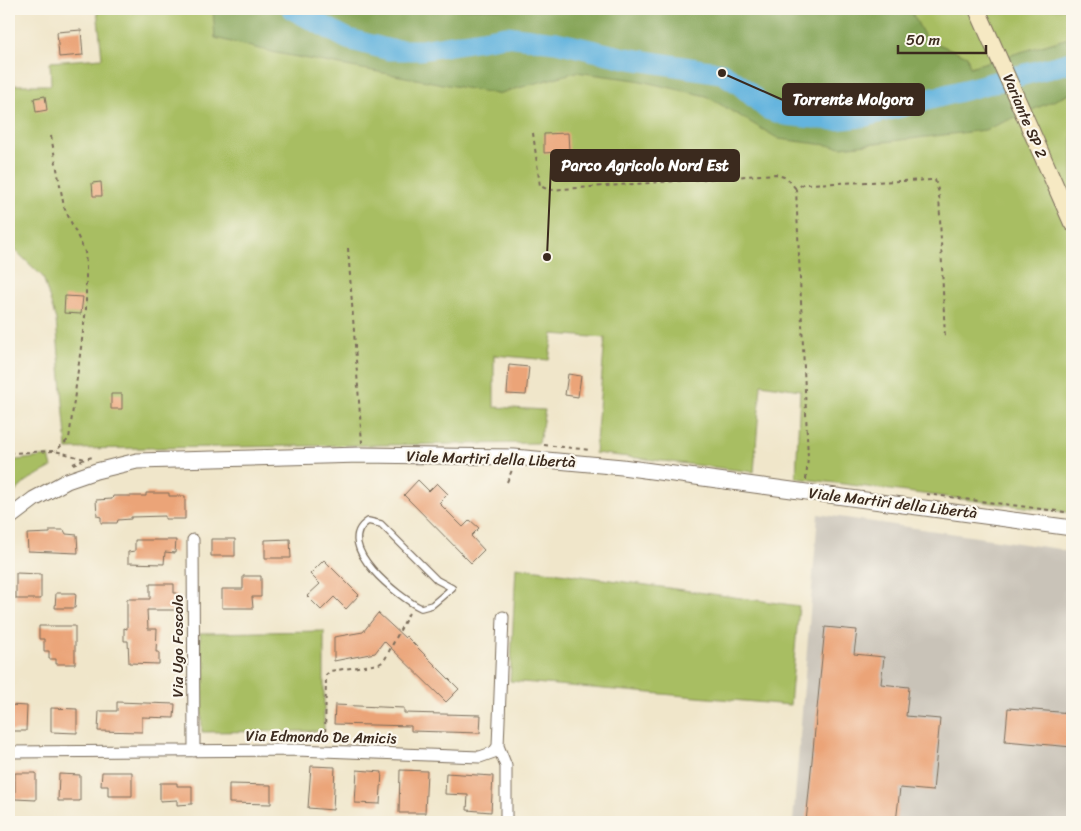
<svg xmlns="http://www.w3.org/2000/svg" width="1081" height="831" font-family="Sriracha,sans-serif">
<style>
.industrial{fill:#c9c3b8}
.green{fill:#a8be62;stroke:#727440}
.forest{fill:#86a558;stroke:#60683b}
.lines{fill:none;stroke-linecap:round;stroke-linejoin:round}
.river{stroke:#63b4de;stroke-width:21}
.building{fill:#eba478}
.service-casing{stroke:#7a6c5a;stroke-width:8}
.minor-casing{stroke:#7a6c5a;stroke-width:13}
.tertiary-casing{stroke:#7a6c5a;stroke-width:17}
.secondary-casing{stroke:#7a6c5a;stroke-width:18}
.path{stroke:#7a6c5a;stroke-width:2;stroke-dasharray:4 4;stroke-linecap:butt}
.service{stroke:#fff;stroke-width:5.5}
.minor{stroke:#fff;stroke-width:11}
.tertiary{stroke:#fff;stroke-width:15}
.secondary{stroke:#f6e9c3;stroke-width:16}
.labels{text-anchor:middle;stroke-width:4.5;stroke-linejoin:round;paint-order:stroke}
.street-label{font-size:15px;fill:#3b2a1e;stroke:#fbf7ec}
.leader{fill:none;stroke:#3b2a1e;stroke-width:2}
.callout-dot{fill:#3b2a1e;stroke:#fbf7ec;stroke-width:2}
.callout{fill:#3b2a1e;stroke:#3b2a1e;stroke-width:2}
.callout-label{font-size:16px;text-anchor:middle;font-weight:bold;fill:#fff}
</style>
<rect width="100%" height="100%" fill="#fbf7ec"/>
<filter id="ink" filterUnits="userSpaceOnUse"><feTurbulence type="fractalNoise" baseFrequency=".02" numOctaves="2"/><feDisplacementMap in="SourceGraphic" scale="10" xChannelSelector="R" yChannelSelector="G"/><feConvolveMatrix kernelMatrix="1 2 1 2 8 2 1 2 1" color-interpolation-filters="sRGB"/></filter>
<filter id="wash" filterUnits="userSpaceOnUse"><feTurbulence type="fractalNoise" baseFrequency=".0096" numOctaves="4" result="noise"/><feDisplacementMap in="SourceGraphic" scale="20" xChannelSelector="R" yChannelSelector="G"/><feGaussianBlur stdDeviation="1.12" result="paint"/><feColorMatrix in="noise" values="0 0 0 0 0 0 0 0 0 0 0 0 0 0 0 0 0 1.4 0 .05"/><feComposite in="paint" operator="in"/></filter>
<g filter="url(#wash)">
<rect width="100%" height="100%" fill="#f0e6ca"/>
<path class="industrial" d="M 818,514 L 1059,549 L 1072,554 L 1072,822 L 793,822 Z"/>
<path class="green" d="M 97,9 L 1072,9 L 1072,513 L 796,478 L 800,390 L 761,384 L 754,472 L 595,453 L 605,338 L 553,334 L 549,360 L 494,355 L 494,407 L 545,410 L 539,443 L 67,449 L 56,320 L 43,277 L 16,251 L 9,248 L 9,85 L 51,85 L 50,62 L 102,58 Z
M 49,456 L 52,467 L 28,480 L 13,494 L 13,498 L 9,501 L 9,461 Z
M 516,567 L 799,606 L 790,705 L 510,681 Z
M 324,631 L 324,731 L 202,732 L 200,633 Z"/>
<path class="forest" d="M 213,9 L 910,9 L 926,39 L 967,56 L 970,67 L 1072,37 L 1072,93 L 985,130 L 842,147 L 779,139 L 706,96 L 636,80 L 576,72 L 497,94 L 276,53 L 215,38 Z"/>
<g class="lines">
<path class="river" d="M 292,9 L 348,39 L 390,50 L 421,50 L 506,36 L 556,42 L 625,58 L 722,73 L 739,84 L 767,109 L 785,115 L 833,120 L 862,117 L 1072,62"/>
</g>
<g id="blocks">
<path class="building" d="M 81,30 L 83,55 L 59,57 L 57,32 Z
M 45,96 L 47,110 L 36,112 L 34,98 Z
M 568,133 L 569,151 L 544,153 L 544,134 Z
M 101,182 L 102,196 L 93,196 L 92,183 Z
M 65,296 L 83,297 L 81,314 L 64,313 Z
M 509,365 L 529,367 L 526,395 L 507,394 Z
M 568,374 L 581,376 L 578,397 L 565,395 Z
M 111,394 L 122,394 L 122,409 L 111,409 Z
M 418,480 L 429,491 L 437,483 L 448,494 L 439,503 L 463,527 L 470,520 L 479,528 L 471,536 L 484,550 L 471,563 L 404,495 Z
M 146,493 L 169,493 L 169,496 L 185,496 L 185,519 L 165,519 L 165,516 L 131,517 L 131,519 L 118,520 L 117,523 L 101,523 L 101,517 L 97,516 L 96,500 L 112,499 L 113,496 L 146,496 Z
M 50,530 L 64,530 L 66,534 L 77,535 L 78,553 L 28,551 L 27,534 L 50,533 Z
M 211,539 L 235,539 L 235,556 L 211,556 Z
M 290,539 L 291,558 L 265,558 L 265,540 Z
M 135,540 L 176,540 L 175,553 L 165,552 L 164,564 L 128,563 L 128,552 L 135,551 Z
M 324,560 L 359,595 L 346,609 L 334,597 L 321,610 L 307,596 L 320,584 L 310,574 Z
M 16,573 L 41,574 L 41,599 L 16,599 Z
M 243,576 L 261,576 L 261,597 L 252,597 L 253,608 L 222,608 L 222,589 L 243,589 Z
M 150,584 L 174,584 L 174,593 L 177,593 L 177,610 L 147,610 L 148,629 L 157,629 L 156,652 L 159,652 L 159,664 L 129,663 L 128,641 L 124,641 L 124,628 L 127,629 L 127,599 L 150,599 Z
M 56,593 L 76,593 L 75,608 L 55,608 Z
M 378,613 L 405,638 L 406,636 L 459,689 L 446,702 L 384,641 L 375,653 L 334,661 L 334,637 L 363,632 Z
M 39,626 L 75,626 L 75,664 L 56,664 L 56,659 L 49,659 L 49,651 L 44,651 L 44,639 L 39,639 Z
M 825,627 L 857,630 L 854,654 L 884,657 L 881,684 L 909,687 L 906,716 L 940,719 L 933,791 L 900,788 L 896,822 L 806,822 Z
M 117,702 L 175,704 L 174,718 L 142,717 L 142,732 L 98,731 L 99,711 L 117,711 Z
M 9,705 L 27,706 L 26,731 L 9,731 Z
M 335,705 L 404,708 L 404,713 L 481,715 L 480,733 L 411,731 L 411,726 L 334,724 Z
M 51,708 L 77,709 L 77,733 L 51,732 Z
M 1008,708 L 1072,713 L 1072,747 L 1005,741 Z
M 311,766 L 335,767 L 333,810 L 308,808 Z
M 357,770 L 382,772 L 380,804 L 355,803 Z
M 400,770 L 427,771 L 425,813 L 399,813 Z
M 102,772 L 132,772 L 132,796 L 108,796 L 108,786 L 101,786 Z
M 15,773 L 36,773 L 36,800 L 15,799 Z
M 446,773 L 493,776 L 491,812 L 467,810 L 468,795 L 445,794 Z
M 59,774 L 80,775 L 80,801 L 58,801 Z
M 160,783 L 177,783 L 177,786 L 192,786 L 192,804 L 177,805 L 177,800 L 160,801 Z
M 229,784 L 271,785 L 271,804 L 229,803 Z"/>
</g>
</g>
<g filter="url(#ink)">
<use href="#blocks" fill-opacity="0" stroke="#7a6c5a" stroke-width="1"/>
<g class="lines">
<defs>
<path id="service" d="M 368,521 L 381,524 L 437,580 L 452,588 L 432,605 L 421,608 C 400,598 331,545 368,521 Z"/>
<path id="minor" d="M 193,540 L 194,751
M 498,746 L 506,766 L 506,822
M 9,752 L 296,750 L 480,757 L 494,752 L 498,746 L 503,617"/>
<path id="tertiary" d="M 9,518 L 34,499 L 67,481 L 96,471 L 137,461 L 361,455 L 514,457 L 622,467 L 1072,528"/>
<path id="secondary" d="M 977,9 L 1072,223"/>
</defs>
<use href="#service" class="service-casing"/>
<use href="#minor" class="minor-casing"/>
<use href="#tertiary" class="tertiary-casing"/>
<use href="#secondary" class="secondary-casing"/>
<path class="path" d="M 533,133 L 540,186 L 549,190 L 775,174 L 787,178 L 796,189
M 51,136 L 64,207 L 85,252 L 86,267 L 86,309 L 69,439 L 55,451
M 348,248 L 362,443
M 544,445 L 591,450
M 9,453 L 55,451 L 85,459 L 93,457
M 73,464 L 85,459
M 806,480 L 808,458 L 796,189 L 803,184 L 935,180 L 939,193 L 945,339
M 507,482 L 512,470
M 926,494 L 1065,512
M 325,740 L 326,675 L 330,671 L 379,664 L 384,661 L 410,611"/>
<use href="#service" class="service"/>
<use href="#minor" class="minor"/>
<use href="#tertiary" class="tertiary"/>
<use href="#secondary" class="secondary"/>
</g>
</g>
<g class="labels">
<g class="street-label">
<text transform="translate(1025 116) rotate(67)" y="5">Variante SP 2</text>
<text transform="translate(491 459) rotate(2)" y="5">Viale Martiri della Libertà</text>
<text transform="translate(893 503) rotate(7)" y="5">Viale Martiri della Libertà</text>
<text transform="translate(178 646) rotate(-90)" y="5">Via Ugo Foscolo</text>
<text transform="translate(321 737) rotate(1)" y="5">Via Edmondo De Amicis</text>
</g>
</g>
<path class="leader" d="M722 73L783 100M547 257L551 165"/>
<g class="callout-dot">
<circle cx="722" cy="73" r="5"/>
<circle cx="547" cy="257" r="5"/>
</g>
<g class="callout">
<rect x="783" y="84" width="141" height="31" rx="5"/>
<rect x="551" y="150" width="188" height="31" rx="5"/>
</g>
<g class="callout-label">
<text x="853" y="105">Torrente Molgora</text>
<text x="645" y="171">Parco Agricolo Nord Est</text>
</g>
<rect width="1081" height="831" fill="none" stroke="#fbf7ec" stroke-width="30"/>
<path d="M898 45v8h88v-8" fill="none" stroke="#3b2a1e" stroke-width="2.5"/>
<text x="906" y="45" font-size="15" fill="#3b2a1e" stroke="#fbf7ec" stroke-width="4" paint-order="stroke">50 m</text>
</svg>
